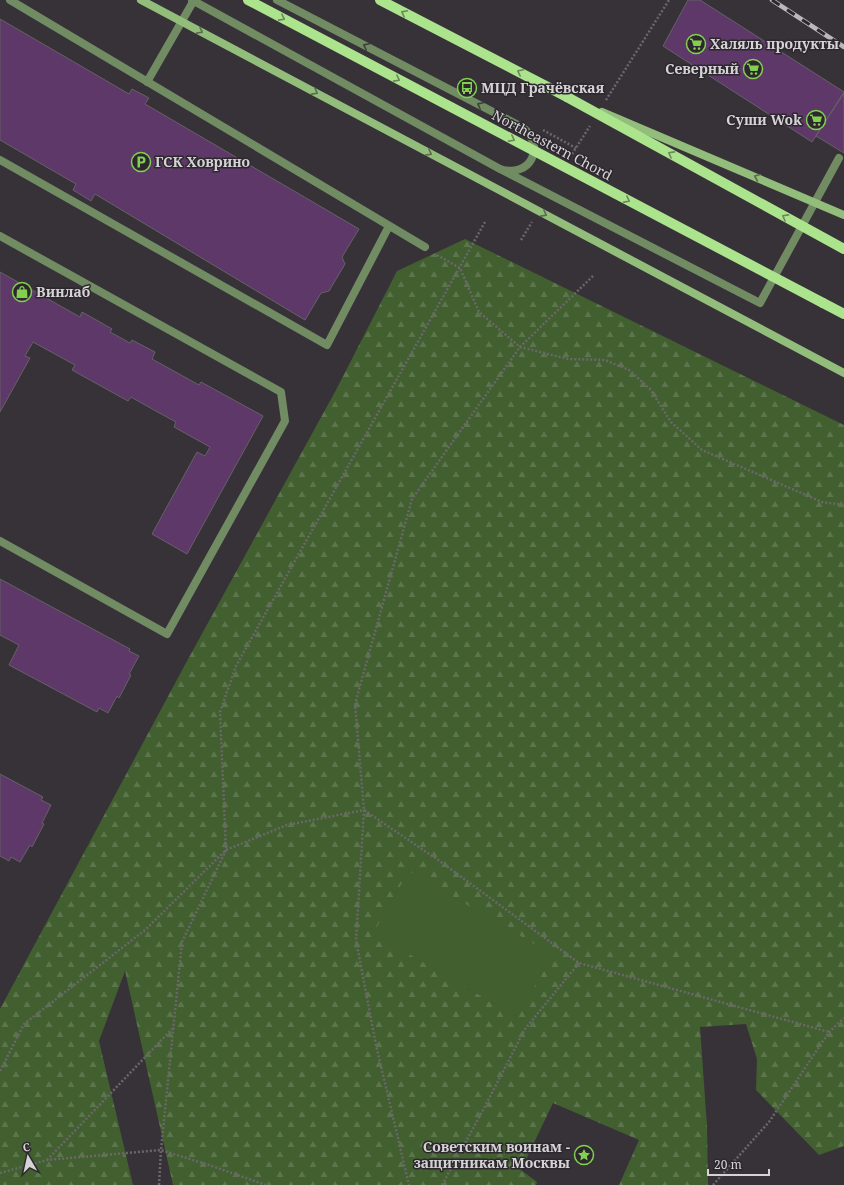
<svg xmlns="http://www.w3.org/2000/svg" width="844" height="1185" font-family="'Noto Serif',serif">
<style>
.forest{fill:url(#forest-firs)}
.pitch{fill:#415f2f}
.building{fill:#5d3868;stroke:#666168}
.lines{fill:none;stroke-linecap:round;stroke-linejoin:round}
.path{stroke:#6b676c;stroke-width:2.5;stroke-dasharray:2 2;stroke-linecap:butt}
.lane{stroke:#718c63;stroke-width:8}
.street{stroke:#718c63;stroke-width:8}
.primary{stroke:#ace38d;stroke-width:10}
.rail-casing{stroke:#bbb8bc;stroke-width:4.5}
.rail{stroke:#2d282e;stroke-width:3;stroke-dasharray:9;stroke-linecap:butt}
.secondary-bridge{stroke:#93bd7b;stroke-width:8}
.primary-bridge{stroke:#ace38d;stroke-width:10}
.oneway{stroke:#6c865e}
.oneway2{stroke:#5b6b51}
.oneway3{stroke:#3e413b}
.labels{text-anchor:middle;stroke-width:3;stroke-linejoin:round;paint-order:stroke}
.poi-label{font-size:14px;font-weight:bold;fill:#d6d3d7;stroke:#2d282e;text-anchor:start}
.street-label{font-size:14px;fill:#d6d3d7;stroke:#2d282e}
</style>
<defs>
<pattern id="forest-firs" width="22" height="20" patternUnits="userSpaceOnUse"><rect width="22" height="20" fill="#415f2f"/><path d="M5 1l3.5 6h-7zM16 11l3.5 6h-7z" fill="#5c754c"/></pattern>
</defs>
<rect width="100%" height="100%" fill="#373238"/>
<path class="forest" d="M 465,239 L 844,425 L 844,1146 L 819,1155 L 756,1090 L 757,1059 L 746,1024 L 700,1027 L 707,1126 L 708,1185 L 619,1185 L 639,1140 L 553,1103 L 521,1170 L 537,1182 L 536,1185 L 173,1185 L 125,971 L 99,1041 L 133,1185 L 0,1185 L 0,1009 L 187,661 L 336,390 L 397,271 Z"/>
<path class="pitch" d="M 409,871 L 553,955 L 517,1017 L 373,933 Z"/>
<path class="building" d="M 688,0 L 700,0 L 844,92 L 812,142 L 663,46 Z
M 0,19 L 129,94 L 132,89 L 149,98 L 145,104 L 359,229 L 342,257 L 345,264 L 329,291 L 321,293 L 305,320 L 95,194 L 91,201 L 73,190 L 76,184 L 0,140 Z
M 844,93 L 844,153 L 816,136 Z
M 0,272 L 80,317 L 82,312 L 91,317 L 112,329 L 110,332 L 130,343 L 132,340 L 155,352 L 152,359 L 199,385 L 201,382 L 263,416 L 187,554 L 152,534 L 197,452 L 205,456 L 210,447 L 174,427 L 176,422 L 154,410 L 131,397 L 128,401 L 72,370 L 75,365 L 33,342 L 25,356 L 30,358 L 0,412 Z
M 0,579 L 130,649 L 129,651 L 139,656 L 129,674 L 131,675 L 119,698 L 117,696 L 108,713 L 99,708 L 97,712 L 9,665 L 19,645 L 0,635 Z
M 0,774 L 43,797 L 41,800 L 51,805 L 42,823 L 44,824 L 32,847 L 30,845 L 20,862 L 11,857 L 9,861 L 0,856 Z"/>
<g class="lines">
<path class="path" d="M 606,100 L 669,0
M 543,130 L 576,148
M 572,154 L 590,126
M 521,240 L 532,222
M 437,255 L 460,268 L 479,312 L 520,347 L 568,359 L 605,360 L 629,370 L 650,389 L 671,422 L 702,450 L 822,502 L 844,505
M 593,276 L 520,347 L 412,499 L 355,704 L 364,810 L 441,862 L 579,963 L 829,1032
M 0,1071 L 24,1024 L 145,930 L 226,850 L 287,825 L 364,810 L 356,940 L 376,1045 L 409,1185
M 47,1160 L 172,1029
M 0,1173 L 47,1160 L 161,1150 L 215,1167 L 266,1185
M 159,1185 L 161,1150 L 182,942 L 226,850 L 220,712 L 236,666 L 485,222
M 442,1185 L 482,1112 L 525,1029 L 579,963
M 713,1185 L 769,1122 L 829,1032 L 844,1018"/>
<path class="lane" d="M 10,0 L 425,247
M 147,82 L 194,0
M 0,160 L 327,345 L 389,226
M 502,170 L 760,303 L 839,158
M 0,236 L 281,392 L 285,421 L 167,634 L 0,541"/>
<path class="street" d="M 192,0 L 500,169 C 530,179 547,146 522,127 L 277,0"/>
<path class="primary" d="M 380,0 L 567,97
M 823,303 L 844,314"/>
<defs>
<path id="rail" d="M 772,0 L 844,47"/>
</defs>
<use href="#rail" class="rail-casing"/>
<use href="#rail" class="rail"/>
<path class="secondary-bridge" d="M 141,0 L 844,373
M 602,112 L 844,215"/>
<path class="primary-bridge" d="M 248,0 L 823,303
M 567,97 L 844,249"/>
</g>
<defs><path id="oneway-chevron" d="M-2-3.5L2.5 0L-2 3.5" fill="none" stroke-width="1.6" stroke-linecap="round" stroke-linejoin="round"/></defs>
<g class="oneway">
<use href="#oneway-chevron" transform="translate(404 13) rotate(-153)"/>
<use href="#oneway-chevron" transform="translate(282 18) rotate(28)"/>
<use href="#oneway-chevron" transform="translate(520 72) rotate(-153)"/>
<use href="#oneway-chevron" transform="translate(397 79) rotate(28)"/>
<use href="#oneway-chevron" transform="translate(512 139) rotate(28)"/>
<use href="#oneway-chevron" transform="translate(671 154) rotate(-151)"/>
<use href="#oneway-chevron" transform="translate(627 200) rotate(28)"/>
<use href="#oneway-chevron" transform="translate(785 217) rotate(-151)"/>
</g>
<g class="oneway2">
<use href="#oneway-chevron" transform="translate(200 31) rotate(28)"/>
<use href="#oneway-chevron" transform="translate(315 92) rotate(28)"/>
<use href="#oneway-chevron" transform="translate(429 153) rotate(28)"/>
<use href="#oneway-chevron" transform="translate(757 177) rotate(-157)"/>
<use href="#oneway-chevron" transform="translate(544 214) rotate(28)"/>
</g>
<g class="oneway3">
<use href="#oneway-chevron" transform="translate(366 46) rotate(-153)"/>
<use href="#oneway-chevron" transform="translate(480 105) rotate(-153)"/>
</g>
<defs>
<symbol id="supermarket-ring" viewBox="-11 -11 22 22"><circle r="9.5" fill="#2d282e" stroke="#83d04f" stroke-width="1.5"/><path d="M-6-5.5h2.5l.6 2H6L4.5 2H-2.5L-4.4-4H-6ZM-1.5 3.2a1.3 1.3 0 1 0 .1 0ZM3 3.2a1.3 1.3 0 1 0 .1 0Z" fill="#83d04f"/></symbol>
<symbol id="bus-ring" viewBox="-11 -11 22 22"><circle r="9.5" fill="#2d282e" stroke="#83d04f" stroke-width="1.5"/><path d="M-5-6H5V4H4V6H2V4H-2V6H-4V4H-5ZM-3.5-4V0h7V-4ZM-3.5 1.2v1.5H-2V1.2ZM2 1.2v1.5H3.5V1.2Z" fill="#83d04f"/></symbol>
<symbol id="parking-ring" viewBox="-11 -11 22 22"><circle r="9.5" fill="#2d282e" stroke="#83d04f" stroke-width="1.5"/><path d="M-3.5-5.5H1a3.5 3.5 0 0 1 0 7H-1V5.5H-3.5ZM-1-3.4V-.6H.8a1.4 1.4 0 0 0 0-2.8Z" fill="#83d04f"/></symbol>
<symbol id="shop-ring" viewBox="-11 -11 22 22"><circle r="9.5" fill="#2d282e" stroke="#83d04f" stroke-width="1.5"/><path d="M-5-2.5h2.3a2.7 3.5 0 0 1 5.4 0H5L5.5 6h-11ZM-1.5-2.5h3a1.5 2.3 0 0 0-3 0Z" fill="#83d04f"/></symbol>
<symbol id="sight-ring" viewBox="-11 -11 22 22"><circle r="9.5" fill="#2d282e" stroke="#83d04f" stroke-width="1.5"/><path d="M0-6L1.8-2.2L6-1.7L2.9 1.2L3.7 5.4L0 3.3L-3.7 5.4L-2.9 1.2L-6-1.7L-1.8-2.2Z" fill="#83d04f"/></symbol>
</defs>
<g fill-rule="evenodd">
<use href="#supermarket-ring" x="685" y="33" width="22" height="22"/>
<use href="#supermarket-ring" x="742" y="58" width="22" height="22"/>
<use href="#bus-ring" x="456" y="77" width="22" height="22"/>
<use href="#supermarket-ring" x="805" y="109" width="22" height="22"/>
<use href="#parking-ring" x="130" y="151" width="22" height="22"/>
<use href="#shop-ring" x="11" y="281" width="22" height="22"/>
<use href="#sight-ring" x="573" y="1144" width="22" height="22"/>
</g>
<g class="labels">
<g class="poi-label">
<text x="710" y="49">Халяль продукты</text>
<text x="739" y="74" text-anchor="end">Северный</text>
<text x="481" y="93">МЦД Грачёвская</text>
<text x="802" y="125" text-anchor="end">Суши Wok</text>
<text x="155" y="167">ГСК Ховрино</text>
<text x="36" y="297">Винлаб</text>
<text x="570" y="1152" text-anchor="end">Советским воинам -<tspan x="570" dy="16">защитникам Москвы</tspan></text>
</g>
<g class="street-label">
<text transform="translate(552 145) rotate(28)" y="5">Northeastern Chord</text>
</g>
</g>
<g transform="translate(28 1157) rotate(351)" stroke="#2d282e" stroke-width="3" paint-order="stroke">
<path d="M0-3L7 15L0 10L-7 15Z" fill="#d6d3d7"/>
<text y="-6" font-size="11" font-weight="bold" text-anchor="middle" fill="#d6d3d7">С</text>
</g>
<path d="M708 1169v6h61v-6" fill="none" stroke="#d6d3d7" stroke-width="2"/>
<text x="714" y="1169" font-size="12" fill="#d6d3d7" stroke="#2d282e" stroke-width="3" paint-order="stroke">20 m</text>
</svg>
